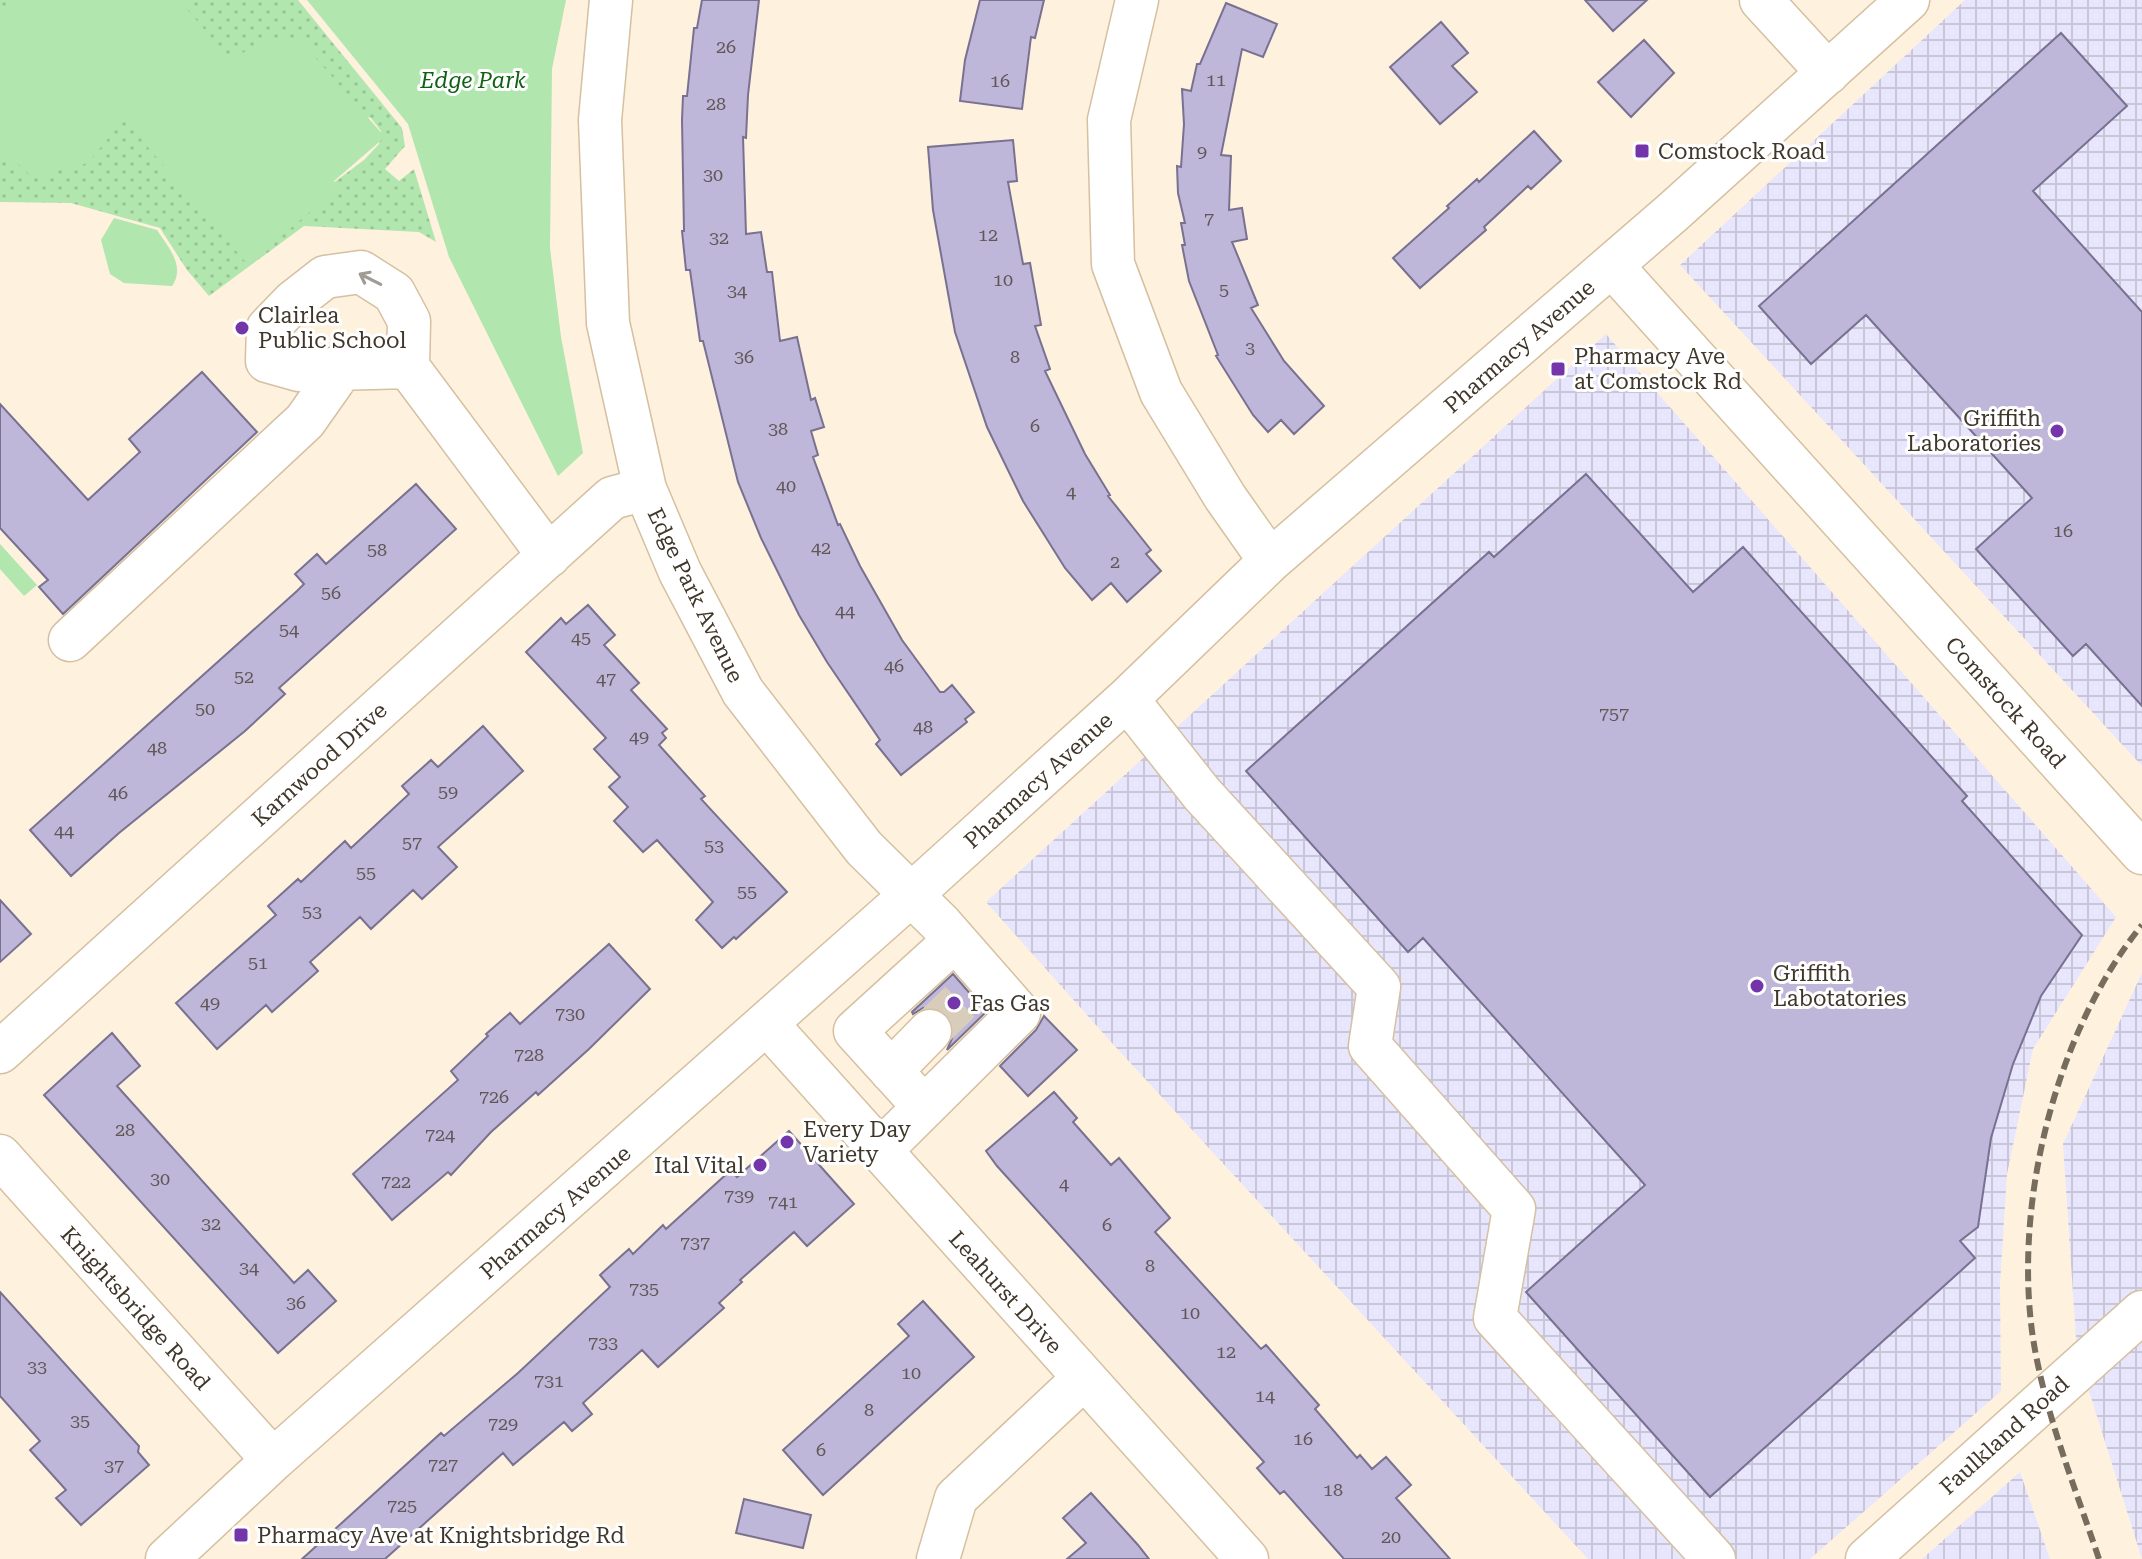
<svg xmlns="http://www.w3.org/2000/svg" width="2142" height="1559" font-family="'Roboto Serif',serif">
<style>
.industrial{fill:url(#industrial-grid)}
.grass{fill:url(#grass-dots);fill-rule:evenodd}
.green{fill:#b1e6ae}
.building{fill:#beb7d9;stroke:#787190;stroke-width:2}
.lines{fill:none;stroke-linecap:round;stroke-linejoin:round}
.minor-tunnel{stroke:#d8ccba;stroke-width:42;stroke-dasharray:42 21;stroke-linecap:butt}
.minor-casing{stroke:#d5c0a1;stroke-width:45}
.minor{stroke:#fff;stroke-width:42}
.rail{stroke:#776d5f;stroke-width:6;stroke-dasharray:12 6;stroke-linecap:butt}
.oneway{stroke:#a09b95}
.poi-dot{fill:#7535aa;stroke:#fff;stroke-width:3}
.labels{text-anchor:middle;stroke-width:6;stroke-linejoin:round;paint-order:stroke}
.number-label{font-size:18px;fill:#605756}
.park-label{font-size:22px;font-style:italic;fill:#0f6113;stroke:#fff}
.poi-label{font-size:22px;fill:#40372b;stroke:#fff;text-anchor:start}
.street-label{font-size:22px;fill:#40372b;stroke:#fff}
</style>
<defs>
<pattern id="industrial-grid" width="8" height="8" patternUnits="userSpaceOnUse" patternTransform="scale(2)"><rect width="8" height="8" fill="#e8e6fc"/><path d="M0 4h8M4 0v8" fill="none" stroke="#c8c6d8"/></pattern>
<pattern id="grass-dots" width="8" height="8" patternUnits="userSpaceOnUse" patternTransform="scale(2)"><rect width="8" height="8" fill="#b1e6ae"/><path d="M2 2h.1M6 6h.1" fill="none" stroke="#99c696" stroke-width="1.8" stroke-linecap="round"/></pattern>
</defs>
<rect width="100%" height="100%" fill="#fef1de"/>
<path class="industrial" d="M 1965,0 L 2142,0 L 2142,766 L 1680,265 Z
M 1606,334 L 2116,917 L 2033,1049 L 2007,1174 L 2000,1284 L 2001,1391 L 1810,1559 L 1588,1559 L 1112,1043 L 986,902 Z
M 2142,973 L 2142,1559 L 2077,1353 L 2063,1144 Z
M 2020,1472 L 2050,1559 L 1922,1559 Z"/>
<path class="grass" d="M 0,0 L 298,0 L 402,128 L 405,146 L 385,169 L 399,181 L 414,169 L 436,242 L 419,232 L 304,226 L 209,296 L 187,270 L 160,228 L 71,203 L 0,202 ZM 320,106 L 371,118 L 381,131 L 379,144 L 364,160 L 332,184 Z"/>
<path class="green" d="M 15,0 L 179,0 L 231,60 L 261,42 L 300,40 L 385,137 L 334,181 L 339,187 L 248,265 L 124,119 L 88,163 L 32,177 L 0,147 L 0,13 Z
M 307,0 L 566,0 L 552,69 L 550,248 L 561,337 L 583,453 L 558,476 L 449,257 L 408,124 Z
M 114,218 L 157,230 C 168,247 186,266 172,286 L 124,283 L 110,274 L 101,240 Z
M 0,544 L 37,585 L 24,596 L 0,569 Z"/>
<path class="building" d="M 702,0 L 759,0 L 748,95 L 746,138 L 743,137 L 746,234 L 761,232 L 767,272 L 772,272 L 780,341 L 797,337 L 811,400 L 815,398 L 824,427 L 811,431 L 818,455 L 813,457 L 838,525 L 840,524 L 860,566 L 902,640 L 940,692 L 944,692 L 952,685 L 974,712 L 965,719 L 967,722 L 901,775 L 876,744 L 880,740 L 827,662 L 799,615 L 761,538 L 738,482 L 703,341 L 700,341 L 690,270 L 686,270 L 682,231 L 684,231 L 682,120 L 683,96 L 687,96 L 694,28 L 697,28 Z
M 980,0 L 1044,0 L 1035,38 L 1031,37 L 1022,109 L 960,101 L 965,60 Z
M 1585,0 L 1647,0 L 1613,31 Z
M 1226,3 L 1277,24 L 1263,57 L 1242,49 L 1221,155 L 1231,156 L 1229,210 L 1242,208 L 1247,239 L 1232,242 L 1258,305 L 1251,308 L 1284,361 L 1324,406 L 1294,434 L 1281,420 L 1268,432 L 1253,415 L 1216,356 L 1218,355 L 1189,281 L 1182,245 L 1185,245 L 1181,223 L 1185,223 L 1178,193 L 1177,166 L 1181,167 L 1184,124 L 1182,89 L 1191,91 L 1197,64 L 1200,64 Z
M 1441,22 L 1468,53 L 1452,66 L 1477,92 L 1440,124 L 1390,67 Z
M 2061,33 L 2127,106 L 2033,191 L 2142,312 L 2142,706 L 2086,644 L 2073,656 L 1976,549 L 2032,498 L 1866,315 L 1811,364 L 1759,306 Z
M 1644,40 L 1674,73 L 1631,117 L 1598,82 Z
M 1534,131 L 1561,161 L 1531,189 L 1528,186 L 1484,227 L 1486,230 L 1420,288 L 1393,258 L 1449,208 L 1447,206 L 1477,179 L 1479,182 Z
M 1013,140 L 1017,181 L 1008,182 L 1023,264 L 1030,263 L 1041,325 L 1035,326 L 1050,369 L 1045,371 L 1085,454 L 1110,495 L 1108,496 L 1151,550 L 1146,554 L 1161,571 L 1127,602 L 1111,583 L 1092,600 L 1065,568 L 1023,501 L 987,427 L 955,332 L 933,210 L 928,147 Z
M 202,372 L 257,432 L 63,614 L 39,587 L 48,580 L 0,528 L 0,404 L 88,500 L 140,452 L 129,439 Z
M 1586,474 L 1693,592 L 1743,547 L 1967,796 L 1962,801 L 2082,935 L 2041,996 L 2013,1064 L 1991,1138 L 1978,1227 L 1960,1241 L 1975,1258 L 1710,1497 L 1526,1292 L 1645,1185 L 1423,938 L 1408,952 L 1246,771 L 1489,552 L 1494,557 Z
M 416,484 L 456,529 L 279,688 L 285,694 L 245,731 L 119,833 L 71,876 L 30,830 L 297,591 L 304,584 L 295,574 L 317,554 L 326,564 Z
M 588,605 L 615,635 L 604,645 L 639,683 L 631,690 L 667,729 L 662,733 L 666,738 L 659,745 L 705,796 L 701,799 L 787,892 L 736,939 L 734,937 L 722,948 L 696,920 L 713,902 L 657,840 L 643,852 L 614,821 L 628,807 L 609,787 L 620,777 L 594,749 L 606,738 L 526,652 L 561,618 L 566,624 Z
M 483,726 L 523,771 L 438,847 L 457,867 L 422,899 L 413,890 L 371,929 L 360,917 L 310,962 L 318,971 L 272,1012 L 266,1005 L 217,1049 L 176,1003 L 276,915 L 268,906 L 298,879 L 301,882 L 345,841 L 351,848 L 409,794 L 402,786 L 431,760 L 438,767 Z
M 0,900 L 31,934 L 0,962 Z
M 609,944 L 650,989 L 589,1049 L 538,1095 L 536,1092 L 491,1132 L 451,1175 L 448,1172 L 392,1220 L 353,1174 L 458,1080 L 451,1071 L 488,1036 L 486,1034 L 510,1013 L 520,1024 Z
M 953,974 L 986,1012 L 947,1050 L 953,1036 L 953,1024 L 947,1014 L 935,1008 L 923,1008 L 913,1014 L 912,1012 Z
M 1044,1016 L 1077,1050 L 1028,1096 L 1000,1066 L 1036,1030 Z
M 112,1033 L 140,1066 L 117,1086 L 294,1283 L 308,1270 L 336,1301 L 278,1353 L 44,1095 Z
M 1054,1092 L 1077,1118 L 1073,1122 L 1111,1165 L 1119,1158 L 1170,1218 L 1155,1232 L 1261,1349 L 1266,1345 L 1319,1405 L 1315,1409 L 1357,1458 L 1360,1455 L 1372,1469 L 1386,1457 L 1411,1485 L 1396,1498 L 1450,1559 L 1344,1559 L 1284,1491 L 1280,1494 L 1257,1468 L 1264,1462 L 997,1166 L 986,1151 Z
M 789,1131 L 854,1204 L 807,1246 L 794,1232 L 740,1280 L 742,1282 L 719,1303 L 724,1308 L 658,1367 L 642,1350 L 583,1403 L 592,1414 L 572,1431 L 564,1422 L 513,1465 L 503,1453 L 385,1559 L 302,1559 L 441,1433 L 444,1436 L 518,1373 L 610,1287 L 600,1275 L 629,1249 L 633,1254 L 663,1225 L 666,1229 L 731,1170 L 737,1177 Z
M 0,1292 L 139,1446 L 138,1452 L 149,1465 L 81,1525 L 56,1498 L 66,1490 L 30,1450 L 40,1441 L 0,1396 Z
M 923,1301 L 974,1357 L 823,1495 L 783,1450 L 909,1336 L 898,1324 Z
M 1091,1493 L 1138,1545 L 1149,1559 L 1067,1559 L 1086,1543 L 1063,1518 Z
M 744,1499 L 811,1515 L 803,1548 L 736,1533 Z"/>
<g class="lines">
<path class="minor-tunnel" d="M 930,1031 L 971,991"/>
<defs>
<path id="minor" d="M 611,0 L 600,120 L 608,323 L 645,489 L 680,572 L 743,692 L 864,848 L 941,924 L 1019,1013 L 881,1150
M 1137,0 L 1109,120 L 1113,264 L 1161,392 L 1225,497 L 1270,561
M 1761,0 L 1828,73
M 1612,266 L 2142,853
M 408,367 L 299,370 L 267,361 L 268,328 L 293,302 L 325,277 L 361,272 L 394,293 L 409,321 L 408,367 L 549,556
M 70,640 L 305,421 L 343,367
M 1127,699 L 1202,794 L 1379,987 L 1370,1046 L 1514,1209 L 1495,1318 L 1714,1559
M 767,1024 L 1247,1559
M 0,1052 L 612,498 L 645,489
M 891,1071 L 930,1031
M 924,1107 L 855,1031 L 955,940
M 0,1156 L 273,1460
M 167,1559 L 273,1460 L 912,894 L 1127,699 L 1270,561 L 1673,212 L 1908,0
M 938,1559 L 956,1498 L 1083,1379
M 1867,1559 L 2142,1312"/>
</defs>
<use href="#minor" class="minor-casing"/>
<use href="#minor" class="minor"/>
<path class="rail" d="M 2099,1559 C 2076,1490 2048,1421 2035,1350 C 2010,1213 2054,1033 2142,925"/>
</g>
<defs><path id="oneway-shaft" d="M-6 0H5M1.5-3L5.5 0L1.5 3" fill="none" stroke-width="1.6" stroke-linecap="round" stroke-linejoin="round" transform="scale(2)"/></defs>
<use class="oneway" href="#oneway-shaft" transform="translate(370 279) rotate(-153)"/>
<g class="poi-dot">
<rect x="1634" y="143" width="16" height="16" rx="4"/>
<circle cx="242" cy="328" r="8"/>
<rect x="1550" y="361" width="16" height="16" rx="4"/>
<circle cx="2057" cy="431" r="8"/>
<circle cx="1757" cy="986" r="8"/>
<circle cx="954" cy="1003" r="8"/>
<circle cx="787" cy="1142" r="8"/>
<circle cx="760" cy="1165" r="8"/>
<rect x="233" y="1527" width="16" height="16" rx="4"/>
</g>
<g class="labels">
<g class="number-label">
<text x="726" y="53">26</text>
<text x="1216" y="86">11</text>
<text x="1000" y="87">16</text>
<text x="716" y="110">28</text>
<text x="1202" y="158">9</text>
<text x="713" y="181">30</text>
<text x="1209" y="225">7</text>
<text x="988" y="241">12</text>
<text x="719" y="244">32</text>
<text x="1003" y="286">10</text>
<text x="1224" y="296">5</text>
<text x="737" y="297">34</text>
<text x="1250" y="354">3</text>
<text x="744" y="363">36</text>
<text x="1015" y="363">8</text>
<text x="1035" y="432">6</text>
<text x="778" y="435">38</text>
<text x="786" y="492">40</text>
<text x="1071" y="498">4</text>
<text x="2063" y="537">16</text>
<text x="821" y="554">42</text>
<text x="377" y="556">58</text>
<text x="1115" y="568">2</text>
<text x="331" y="599">56</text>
<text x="845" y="617">44</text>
<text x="289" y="636">54</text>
<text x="581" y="644">45</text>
<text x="894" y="672">46</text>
<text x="244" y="683">52</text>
<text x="606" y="685">47</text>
<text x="205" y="715">50</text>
<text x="1614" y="720">757</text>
<text x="923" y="733">48</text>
<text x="639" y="743">49</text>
<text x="157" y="754">48</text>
<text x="448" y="798">59</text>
<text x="118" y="799">46</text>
<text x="64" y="837">44</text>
<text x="412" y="849">57</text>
<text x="714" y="852">53</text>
<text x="366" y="879">55</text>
<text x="747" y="898">55</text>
<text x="312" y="918">53</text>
<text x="258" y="969">51</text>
<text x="210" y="1009">49</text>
<text x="570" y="1020">730</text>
<text x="529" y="1061">728</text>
<text x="494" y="1103">726</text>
<text x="125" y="1136">28</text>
<text x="440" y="1141">724</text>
<text x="160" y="1185">30</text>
<text x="396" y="1188">722</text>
<text x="1064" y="1190">4</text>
<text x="739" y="1202">739</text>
<text x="783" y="1208">741</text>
<text x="211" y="1230">32</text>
<text x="1107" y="1231">6</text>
<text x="695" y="1249">737</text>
<text x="1150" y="1272">8</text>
<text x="249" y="1274">34</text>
<text x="644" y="1295">735</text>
<text x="296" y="1309">36</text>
<text x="1190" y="1319">10</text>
<text x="603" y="1349">733</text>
<text x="1226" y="1358">12</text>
<text x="37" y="1373">33</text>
<text x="911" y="1379">10</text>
<text x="549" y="1387">731</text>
<text x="1265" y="1402">14</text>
<text x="869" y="1416">8</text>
<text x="80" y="1427">35</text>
<text x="503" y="1430">729</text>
<text x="1303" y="1445">16</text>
<text x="821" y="1456">6</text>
<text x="443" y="1471">727</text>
<text x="114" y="1472">37</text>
<text x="1333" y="1496">18</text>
<text x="402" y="1512">725</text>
<text x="1391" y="1543">20</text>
</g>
<g class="park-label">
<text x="473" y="88">Edge Park</text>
</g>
<g class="poi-label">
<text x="1658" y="159">Comstock Road</text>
<text x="258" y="323">Clairlea<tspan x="258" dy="25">Public School</tspan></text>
<text x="1574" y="364">Pharmacy Ave<tspan x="1574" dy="25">at Comstock Rd</tspan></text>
<text x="2041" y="426" text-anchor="end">Griffith<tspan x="2041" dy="25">Laboratories</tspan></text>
<text x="1773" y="981">Griffith<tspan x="1773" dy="25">Labotatories</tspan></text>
<text x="970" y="1011">Fas Gas</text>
<text x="803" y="1137">Every Day<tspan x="803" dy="25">Variety</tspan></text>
<text x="744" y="1173" text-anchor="end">Ital Vital</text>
<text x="257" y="1543">Pharmacy Ave at Knightsbridge Rd</text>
</g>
<g class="street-label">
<text transform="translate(1519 346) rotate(-41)" y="8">Pharmacy Avenue</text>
<text transform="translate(696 595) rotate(64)" y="8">Edge Park Avenue</text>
<text transform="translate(2006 702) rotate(48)" y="8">Comstock Road</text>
<text transform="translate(319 764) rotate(-42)" y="8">Karnwood Drive</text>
<text transform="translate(1038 780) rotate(-42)" y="8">Pharmacy Avenue</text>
<text transform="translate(555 1212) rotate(-41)" y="8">Pharmacy Avenue</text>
<text transform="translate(1006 1292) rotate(48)" y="8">Leahurst Drive</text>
<text transform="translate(136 1308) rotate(48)" y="8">Knightsbridge Road</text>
<text transform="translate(2004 1435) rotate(-42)" y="8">Faulkland Road</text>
</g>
</g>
</svg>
